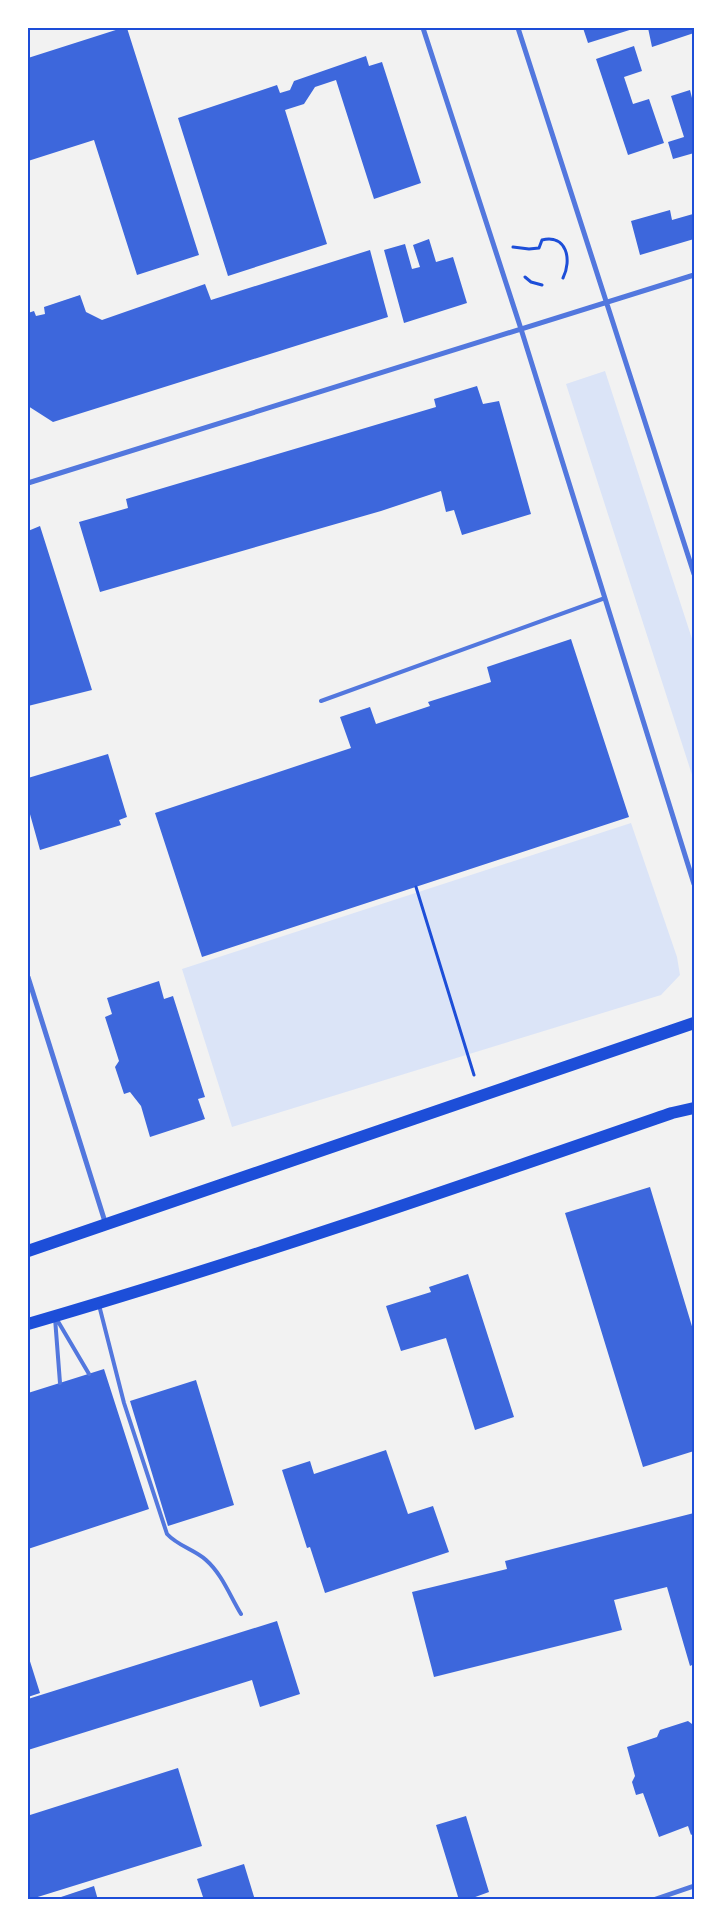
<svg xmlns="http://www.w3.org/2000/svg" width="722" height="1927" font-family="Overpass,sans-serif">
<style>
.green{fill:#dbe4f7}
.building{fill:#3d67dc}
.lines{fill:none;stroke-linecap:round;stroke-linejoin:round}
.path{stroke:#1d4ed8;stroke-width:3}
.service{stroke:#5277de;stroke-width:4}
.minor{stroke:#5277de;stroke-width:5}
.primary{stroke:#1d4ed8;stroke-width:12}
.neatline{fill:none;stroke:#1d4ed8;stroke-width:2}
</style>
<rect width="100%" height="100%" fill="#f2f2f2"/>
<path class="green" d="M 605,371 L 694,645 L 694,781 L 566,384 Z
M 631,823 L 677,957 L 680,975 L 661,995 L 232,1127 L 182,969 Z"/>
<path class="building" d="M 122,28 L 127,28 L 199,255 L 137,275 L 94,140 L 28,161 L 28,58 Z
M 583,28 L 636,28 L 588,43 Z
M 648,28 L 694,28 L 694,33 L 652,47 Z
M 634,46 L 642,71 L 624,77 L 633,104 L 649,99 L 664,143 L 628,155 L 596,59 Z
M 366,56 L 369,66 L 382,62 L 421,183 L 374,199 L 336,80 L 315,87 L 304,104 L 285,110 L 327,244 L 228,276 L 178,118 L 277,85 L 280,93 L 290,90 L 294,81 Z
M 690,90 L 694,106 L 694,153 L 673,159 L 668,142 L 684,137 L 671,96 Z
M 670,210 L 672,220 L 693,214 L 694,239 L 640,255 L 631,221 Z
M 429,239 L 436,262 L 453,257 L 467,303 L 404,323 L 384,250 L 405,244 L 412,269 L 420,267 L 413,245 Z
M 370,250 L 388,317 L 53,422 L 28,406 L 28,313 L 34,311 L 36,316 L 45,314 L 44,307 L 80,295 L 86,312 L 102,320 L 205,284 L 211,300 Z
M 477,386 L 483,404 L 499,401 L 531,514 L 462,535 L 454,510 L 446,512 L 441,491 L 381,511 L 100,592 L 79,522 L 128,508 L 126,499 L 436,407 L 434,399 Z
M 40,526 L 92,690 L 28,706 L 28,531 Z
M 571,639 L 629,817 L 202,957 L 155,813 L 351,748 L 340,717 L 370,707 L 376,724 L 430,706 L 428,702 L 491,682 L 487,667 Z
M 108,754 L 127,817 L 119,820 L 121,825 L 40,850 L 28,807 L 28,778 Z
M 159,981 L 164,999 L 173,996 L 205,1097 L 198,1099 L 205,1119 L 150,1137 L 141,1106 L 130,1092 L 124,1094 L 115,1067 L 119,1061 L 105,1017 L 112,1014 L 107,998 Z
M 650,1187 L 694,1333 L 694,1451 L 643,1467 L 565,1213 Z
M 468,1274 L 514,1417 L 475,1430 L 446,1338 L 401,1351 L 386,1306 L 431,1292 L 429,1287 Z
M 104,1369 L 149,1509 L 28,1549 L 28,1393 Z
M 196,1380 L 234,1505 L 168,1526 L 130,1401 Z
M 386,1450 L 408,1514 L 433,1506 L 449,1552 L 325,1593 L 310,1547 L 307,1548 L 282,1470 L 310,1461 L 314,1474 Z
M 694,1513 L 694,1664 L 690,1666 L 667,1587 L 614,1600 L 622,1630 L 434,1677 L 412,1592 L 507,1569 L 505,1561 Z
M 277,1621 L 300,1694 L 260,1707 L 252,1680 L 28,1750 L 28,1699 Z
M 28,1655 L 40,1693 L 28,1697 Z
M 688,1721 L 692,1724 L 694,1723 L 694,1833 L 691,1835 L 688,1826 L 659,1837 L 643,1793 L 636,1795 L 632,1782 L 635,1776 L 627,1747 L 657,1737 L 660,1730 Z
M 178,1768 L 202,1846 L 28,1900 L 28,1808 L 30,1815 Z
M 466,1816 L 489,1892 L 467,1900 L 459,1900 L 436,1825 Z
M 244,1864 L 255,1900 L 204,1900 L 197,1879 Z
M 94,1886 L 98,1900 L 55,1900 L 55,1899 Z"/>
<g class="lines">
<path class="path" d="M 513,247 L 529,249 L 539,248 L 542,240 C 567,234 572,260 563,278
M 525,277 L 531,282 L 542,285
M 416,887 L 474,1075"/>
<path class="service" d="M 321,701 L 605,598
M 99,1305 L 124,1403 L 167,1534 C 178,1546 195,1550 206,1560 C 222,1574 230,1596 241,1614
M 55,1318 L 60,1383
M 56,1318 L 89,1374"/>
<path class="minor" d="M 423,28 L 521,329 L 694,884
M 518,28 L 694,574
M 28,483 L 694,275
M 28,977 L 106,1225
M 653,1900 L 694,1886"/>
<path class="primary" d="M 28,1251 L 694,1023
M 28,1324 C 245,1261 458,1187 672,1113 L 694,1108"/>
</g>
<rect width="722" height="1927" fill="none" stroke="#ffffff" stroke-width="58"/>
<rect x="29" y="29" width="664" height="1869" class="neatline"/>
</svg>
